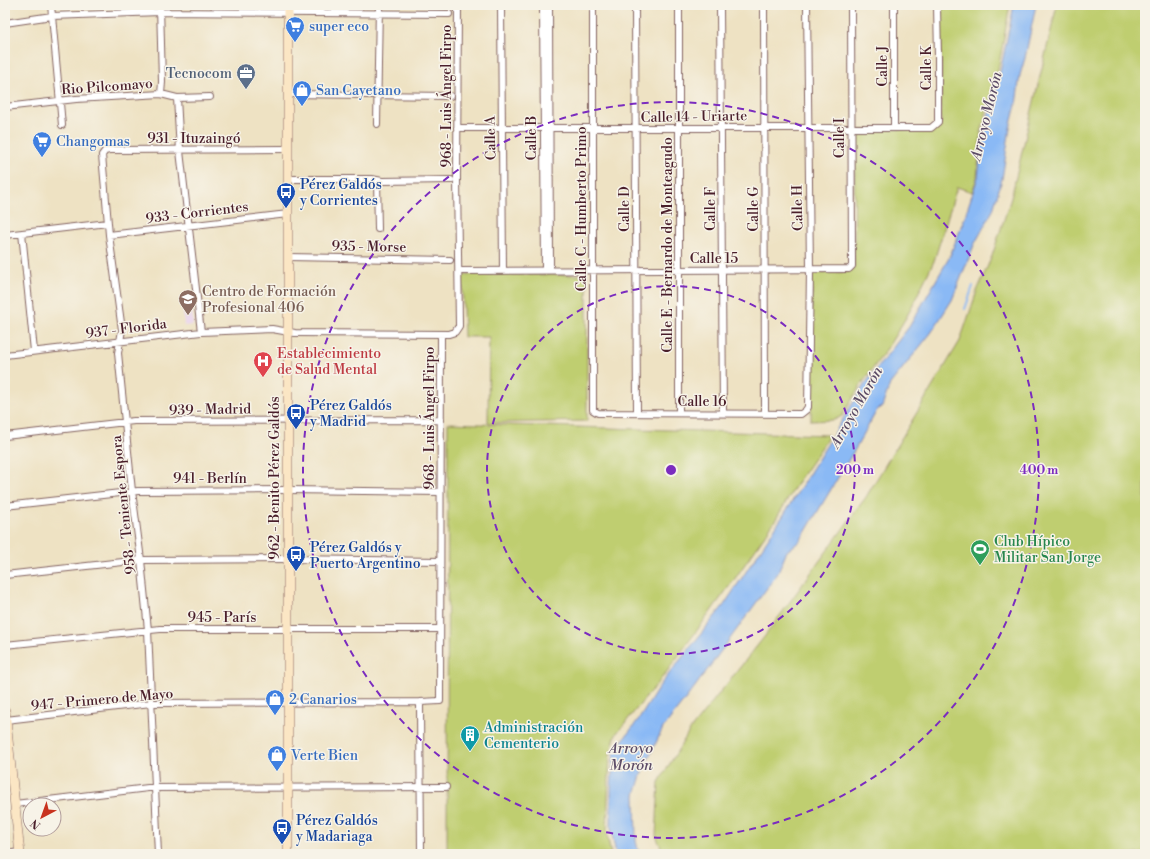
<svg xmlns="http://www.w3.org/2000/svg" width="1150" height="859" font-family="'Libre Bodoni',serif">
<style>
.built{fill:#e8d2ee}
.green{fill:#bfce70;stroke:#84764e}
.water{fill:#8ab9f5;stroke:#6a6c90}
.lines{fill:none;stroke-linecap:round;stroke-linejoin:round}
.stream{stroke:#8ab9f5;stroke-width:2}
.street-casing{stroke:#836360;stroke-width:8}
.secondary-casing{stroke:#836360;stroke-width:10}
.street{stroke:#fff;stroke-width:6}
.secondary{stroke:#fbe6c4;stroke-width:9}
.ring{fill:none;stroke:#7b2cbf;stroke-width:2;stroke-dasharray:7 5}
.labels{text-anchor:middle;stroke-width:3;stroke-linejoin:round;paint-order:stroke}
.shop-label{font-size:14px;fill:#366cbe;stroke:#f7f3e8;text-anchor:start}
.street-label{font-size:14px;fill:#4a1f2b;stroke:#f7f3e8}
.service-label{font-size:14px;fill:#4e5e75;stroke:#f7f3e8;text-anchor:end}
.transit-label{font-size:14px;fill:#164399;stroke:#f7f3e8;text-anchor:start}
.education-label{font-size:14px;fill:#785e54;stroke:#f7f3e8;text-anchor:start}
.health-label{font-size:14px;fill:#be3a42;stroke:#f7f3e8;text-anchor:start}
.leisure-label{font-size:14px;fill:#27864d;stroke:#f7f3e8;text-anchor:start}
.culture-label{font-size:14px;fill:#0d838f;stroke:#f7f3e8;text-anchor:start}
.water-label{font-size:15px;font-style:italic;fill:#5d4d68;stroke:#f7f3e8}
.centre{fill:#7b2cbf;stroke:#f7f3e8;stroke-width:2}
.ring-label{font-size:12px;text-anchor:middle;font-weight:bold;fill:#7b2cbf;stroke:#f7f3e8;stroke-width:3;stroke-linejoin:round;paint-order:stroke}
</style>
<rect width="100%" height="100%" fill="#f7f3e8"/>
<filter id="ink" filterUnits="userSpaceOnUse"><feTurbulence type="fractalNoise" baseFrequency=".025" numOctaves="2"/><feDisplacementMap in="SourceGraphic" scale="8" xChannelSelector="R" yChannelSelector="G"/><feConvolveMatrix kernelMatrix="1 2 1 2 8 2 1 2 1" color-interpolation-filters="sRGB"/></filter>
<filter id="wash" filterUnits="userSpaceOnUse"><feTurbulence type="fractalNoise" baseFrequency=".012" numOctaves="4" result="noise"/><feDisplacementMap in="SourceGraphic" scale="16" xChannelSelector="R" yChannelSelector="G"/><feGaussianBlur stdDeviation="0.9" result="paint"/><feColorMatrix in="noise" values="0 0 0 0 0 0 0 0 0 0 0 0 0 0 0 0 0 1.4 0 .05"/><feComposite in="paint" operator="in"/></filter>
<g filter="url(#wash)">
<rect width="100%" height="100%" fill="#eee2c3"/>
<path class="built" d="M 192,306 L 193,325 L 184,326 L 183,308 Z"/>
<path class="green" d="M 941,5 L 1010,5 L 998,70 L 981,133 L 977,178 L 972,192 L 957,187 L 934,261 L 907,316 L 886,350 L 861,385 L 842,416 L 834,420 L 811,421 L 812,272 L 849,272 L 854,267 L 855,133 L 859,130 L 935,129 L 941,123 Z
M 1057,5 L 1145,5 L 1145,854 L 664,854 L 656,836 L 659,782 L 690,730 L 765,636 L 866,497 L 960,341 L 977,291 L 992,256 L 1011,198 Z
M 462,274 L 587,275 L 587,421 L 488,423 L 489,337 L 464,337 Z
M 448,423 L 828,435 L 826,441 L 799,480 L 776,519 L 736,577 L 665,674 L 616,734 L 610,755 L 608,798 L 607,834 L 611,854 L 447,854 Z"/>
<path class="water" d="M 1014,5 L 1036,5 L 1025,58 L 1020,75 L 1016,105 L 1010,128 L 1002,179 L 993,210 L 974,245 L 952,300 L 931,333 L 890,384 L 882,407 L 877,410 L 857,446 L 800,541 L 787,551 L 778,573 L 694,688 L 663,728 L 653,749 L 642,772 L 635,795 L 636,841 L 639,854 L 616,854 L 611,828 L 611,787 L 614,752 L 641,716 L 661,684 L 724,605 L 783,516 L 864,385 L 909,327 L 949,258 L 961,228 L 978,177 L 983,133 L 996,91 Z"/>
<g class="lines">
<path class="stream" d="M 965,309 L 973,286"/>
</g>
</g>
<g filter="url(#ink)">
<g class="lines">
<defs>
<path id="street" d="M 51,5 L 62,125
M 160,5 L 162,82 L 161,94
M 501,5 L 503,271
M 543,5 L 545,270
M 549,5 L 550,270
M 593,5 L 593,410 L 598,413 L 801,414 L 806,410 L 808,407 L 810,270 L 807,5
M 635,5 L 637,413
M 679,5 L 679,413
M 720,5 L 723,413
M 764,5 L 765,414
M 894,5 L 894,127
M 5,23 L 52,16 L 160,12 L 449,14
M 288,94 L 450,96
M 177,98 L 180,151 L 201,332
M 5,107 L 76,99 L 161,94 L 177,98 L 210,97
M 377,124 L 379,5
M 457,128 L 931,128 L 938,122 L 938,58 L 937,5
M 288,179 L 372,179 L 382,181 L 451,180
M 377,180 L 378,229
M 22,233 L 34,351
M 5,235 L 108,223
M 109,235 L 288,214
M 288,257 L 450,260
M 459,271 L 849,269 L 852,266 L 851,5
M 5,355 L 201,332 L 272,329 L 295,333 L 449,334 L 455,332 L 459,326 L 457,179 L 458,5
M 5,436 L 134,421 L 441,420
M 5,506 L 138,491 L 288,490 L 440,492
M 5,575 L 141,560 L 288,559 L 440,561
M 5,645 L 160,629 L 440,629
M 420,702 L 421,854
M 6,720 L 151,703 L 420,702 L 440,701 L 441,334
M 15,804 L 148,788 L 446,787
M 5,854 L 20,852
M 158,854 L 148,630 L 141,560 L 132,491 L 118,353 L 122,330 L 109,235 L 102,155 L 105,151 L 109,150 L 288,149"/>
<path id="secondary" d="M 5,711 L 20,854
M 288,854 L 288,5"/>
</defs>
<use href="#street" class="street-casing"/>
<use href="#secondary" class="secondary-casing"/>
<use href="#street" class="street"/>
<use href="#secondary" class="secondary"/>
</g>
</g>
<g class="ring">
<circle cx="671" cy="470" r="184"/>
<circle cx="671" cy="470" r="368"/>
</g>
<defs>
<symbol id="supermarket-pin" viewBox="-11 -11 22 30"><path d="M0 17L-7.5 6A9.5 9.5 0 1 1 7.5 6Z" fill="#3f7fe0" stroke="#f7f3e8"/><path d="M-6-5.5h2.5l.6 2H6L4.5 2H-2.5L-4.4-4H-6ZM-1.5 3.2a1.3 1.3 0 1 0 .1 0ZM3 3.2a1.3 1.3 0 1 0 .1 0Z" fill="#fff"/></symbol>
<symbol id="office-pin" viewBox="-11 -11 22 30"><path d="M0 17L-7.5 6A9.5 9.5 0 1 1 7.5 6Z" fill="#5c6f8a" stroke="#f7f3e8"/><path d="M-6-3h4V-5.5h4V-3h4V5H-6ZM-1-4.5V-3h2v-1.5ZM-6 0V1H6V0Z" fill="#fff"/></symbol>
<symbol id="shop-pin" viewBox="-11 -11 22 30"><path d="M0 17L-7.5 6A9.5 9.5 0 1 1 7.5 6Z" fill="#3f7fe0" stroke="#f7f3e8"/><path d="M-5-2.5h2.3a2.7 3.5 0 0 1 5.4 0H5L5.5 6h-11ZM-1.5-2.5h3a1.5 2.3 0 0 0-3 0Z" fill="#fff"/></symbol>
<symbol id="bus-pin" viewBox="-11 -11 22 30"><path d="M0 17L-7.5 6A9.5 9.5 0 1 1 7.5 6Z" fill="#1a4fb4" stroke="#f7f3e8"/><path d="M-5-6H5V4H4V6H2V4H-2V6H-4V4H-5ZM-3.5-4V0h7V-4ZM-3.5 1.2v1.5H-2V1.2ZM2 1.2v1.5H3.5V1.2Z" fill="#fff"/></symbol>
<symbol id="university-pin" viewBox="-11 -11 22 30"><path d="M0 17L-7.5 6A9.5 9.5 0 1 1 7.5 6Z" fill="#8d6e63" stroke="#f7f3e8"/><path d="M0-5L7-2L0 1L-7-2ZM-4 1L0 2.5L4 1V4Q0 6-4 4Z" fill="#fff"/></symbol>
<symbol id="hospital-pin" viewBox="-11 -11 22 30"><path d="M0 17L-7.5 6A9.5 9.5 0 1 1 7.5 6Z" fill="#e0444e" stroke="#f7f3e8"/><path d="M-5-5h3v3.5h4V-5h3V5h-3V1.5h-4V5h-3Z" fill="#fff"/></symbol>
<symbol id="stadium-pin" viewBox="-11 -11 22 30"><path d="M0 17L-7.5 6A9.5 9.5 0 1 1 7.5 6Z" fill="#2e9e5b" stroke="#f7f3e8"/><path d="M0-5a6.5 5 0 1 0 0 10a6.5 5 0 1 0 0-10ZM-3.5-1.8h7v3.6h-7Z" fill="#fff"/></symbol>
<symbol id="building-pin" viewBox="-11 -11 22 30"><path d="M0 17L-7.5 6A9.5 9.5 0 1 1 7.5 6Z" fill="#0f9aa8" stroke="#f7f3e8"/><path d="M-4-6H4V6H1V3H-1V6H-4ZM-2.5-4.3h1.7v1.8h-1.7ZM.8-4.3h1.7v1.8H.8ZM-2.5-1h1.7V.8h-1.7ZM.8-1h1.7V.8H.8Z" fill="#fff"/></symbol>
</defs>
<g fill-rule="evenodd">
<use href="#supermarket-pin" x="284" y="15" width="22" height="30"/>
<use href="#office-pin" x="235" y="62" width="22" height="30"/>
<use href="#shop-pin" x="291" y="79" width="22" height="30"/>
<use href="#supermarket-pin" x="31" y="130" width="22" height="30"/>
<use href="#bus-pin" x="275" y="181" width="22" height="30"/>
<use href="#university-pin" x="177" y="288" width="22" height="30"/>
<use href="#hospital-pin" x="252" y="350" width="22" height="30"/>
<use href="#bus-pin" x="285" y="402" width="22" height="30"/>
<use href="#stadium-pin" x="969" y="538" width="22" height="30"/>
<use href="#bus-pin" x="285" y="544" width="22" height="30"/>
<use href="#shop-pin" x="264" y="688" width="22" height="30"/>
<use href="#building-pin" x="459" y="724" width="22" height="30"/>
<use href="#shop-pin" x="266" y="744" width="22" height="30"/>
<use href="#bus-pin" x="271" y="817" width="22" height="30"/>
</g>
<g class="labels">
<g class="shop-label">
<text x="309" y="31">super eco</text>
<text x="316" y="95">San Cayetano</text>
<text x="56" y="146">Changomas</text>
<text x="289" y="704">2 Canarios</text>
<text x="291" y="760">Verte Bien</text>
</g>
<g class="street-label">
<text transform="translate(882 66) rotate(-90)" y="5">Calle J</text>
<text transform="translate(926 68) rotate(-90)" y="5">Calle K</text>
<text transform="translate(107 86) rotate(-4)" y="5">Rio Pilcomayo</text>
<text transform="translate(446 96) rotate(-90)" y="5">968 - Luis Ángel Firpo</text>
<text transform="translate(694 116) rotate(-1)" y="5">Calle 14 - Uriarte</text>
<text x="194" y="143">931 - Ituzaingó</text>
<text transform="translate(490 138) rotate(-91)" y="5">Calle A</text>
<text transform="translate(531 138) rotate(-90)" y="5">Calle B</text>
<text transform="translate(839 138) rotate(-90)" y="5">Calle I</text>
<text transform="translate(797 208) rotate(-91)" y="5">Calle H</text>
<text transform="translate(581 209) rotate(-90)" y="5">Calle C - Humberto Primo</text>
<text transform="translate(624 209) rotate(-90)" y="5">Calle D</text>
<text transform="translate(710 209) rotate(-90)" y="5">Calle F</text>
<text transform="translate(753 209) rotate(-90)" y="5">Calle G</text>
<text transform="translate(197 212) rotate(-7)" y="5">933 - Corrientes</text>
<text transform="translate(667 245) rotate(-90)" y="5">Calle E - Bernardo de Monteagudo</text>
<text transform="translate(369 246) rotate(1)" y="5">935 - Morse</text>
<text x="714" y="263">Calle 15</text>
<text transform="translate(126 328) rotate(-7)" y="5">937 - Florida</text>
<text x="702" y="406">Calle 16</text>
<text transform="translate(210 409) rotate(-1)" y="5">939 - Madrid</text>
<text transform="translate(429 418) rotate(-90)" y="5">968 - Luis Ángel Firpo</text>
<text x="210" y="483">941 - Berlín</text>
<text transform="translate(274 478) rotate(-90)" y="5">962 - Benito Pérez Galdós</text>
<text transform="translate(123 505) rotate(-96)" y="5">958 - Teniente Espora</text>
<text x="222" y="622">945 - París</text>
<text transform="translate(102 699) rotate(-5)" y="5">947 - Primero de Mayo</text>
</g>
<g class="service-label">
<text x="232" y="78">Tecnocom</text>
</g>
<g class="transit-label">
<text x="300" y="189">Pérez Galdós<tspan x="300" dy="16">y Corrientes</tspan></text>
<text x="310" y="410">Pérez Galdós<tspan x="310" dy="16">y Madrid</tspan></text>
<text x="310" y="552">Pérez Galdós y<tspan x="310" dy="16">Puerto Argentino</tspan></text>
<text x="296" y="825">Pérez Galdós<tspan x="296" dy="16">y Madariaga</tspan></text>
</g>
<g class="education-label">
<text x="202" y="296">Centro de Formación<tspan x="202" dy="16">Profesional 406</tspan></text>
</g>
<g class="health-label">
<text x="277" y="358">Establecimiento<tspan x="277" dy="16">de Salud Mental</tspan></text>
</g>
<g class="leisure-label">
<text x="994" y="546">Club Hípico<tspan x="994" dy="16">Militar San Jorge</tspan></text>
</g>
<g class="culture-label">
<text x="484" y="732">Administración<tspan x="484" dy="16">Cementerio</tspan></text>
</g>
<g class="water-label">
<text transform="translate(986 116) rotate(-76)" y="5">Arroyo Morón</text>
<text transform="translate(856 407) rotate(-60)" y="5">Arroyo Morón</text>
<text x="631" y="753">Arroyo<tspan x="631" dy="17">Morón</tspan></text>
</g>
</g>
<circle cx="671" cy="470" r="6" class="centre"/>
<g class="ring-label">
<text x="855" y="474">200 m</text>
<text x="1039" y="474">400 m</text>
</g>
<rect width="1150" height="859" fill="none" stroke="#f7f3e8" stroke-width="20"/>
<g transform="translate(42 817) rotate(221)"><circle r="19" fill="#f7f3e8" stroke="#b29e9c"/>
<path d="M0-3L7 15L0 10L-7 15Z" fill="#c8321e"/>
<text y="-6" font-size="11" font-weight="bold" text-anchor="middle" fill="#4a1f2b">N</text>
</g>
</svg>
